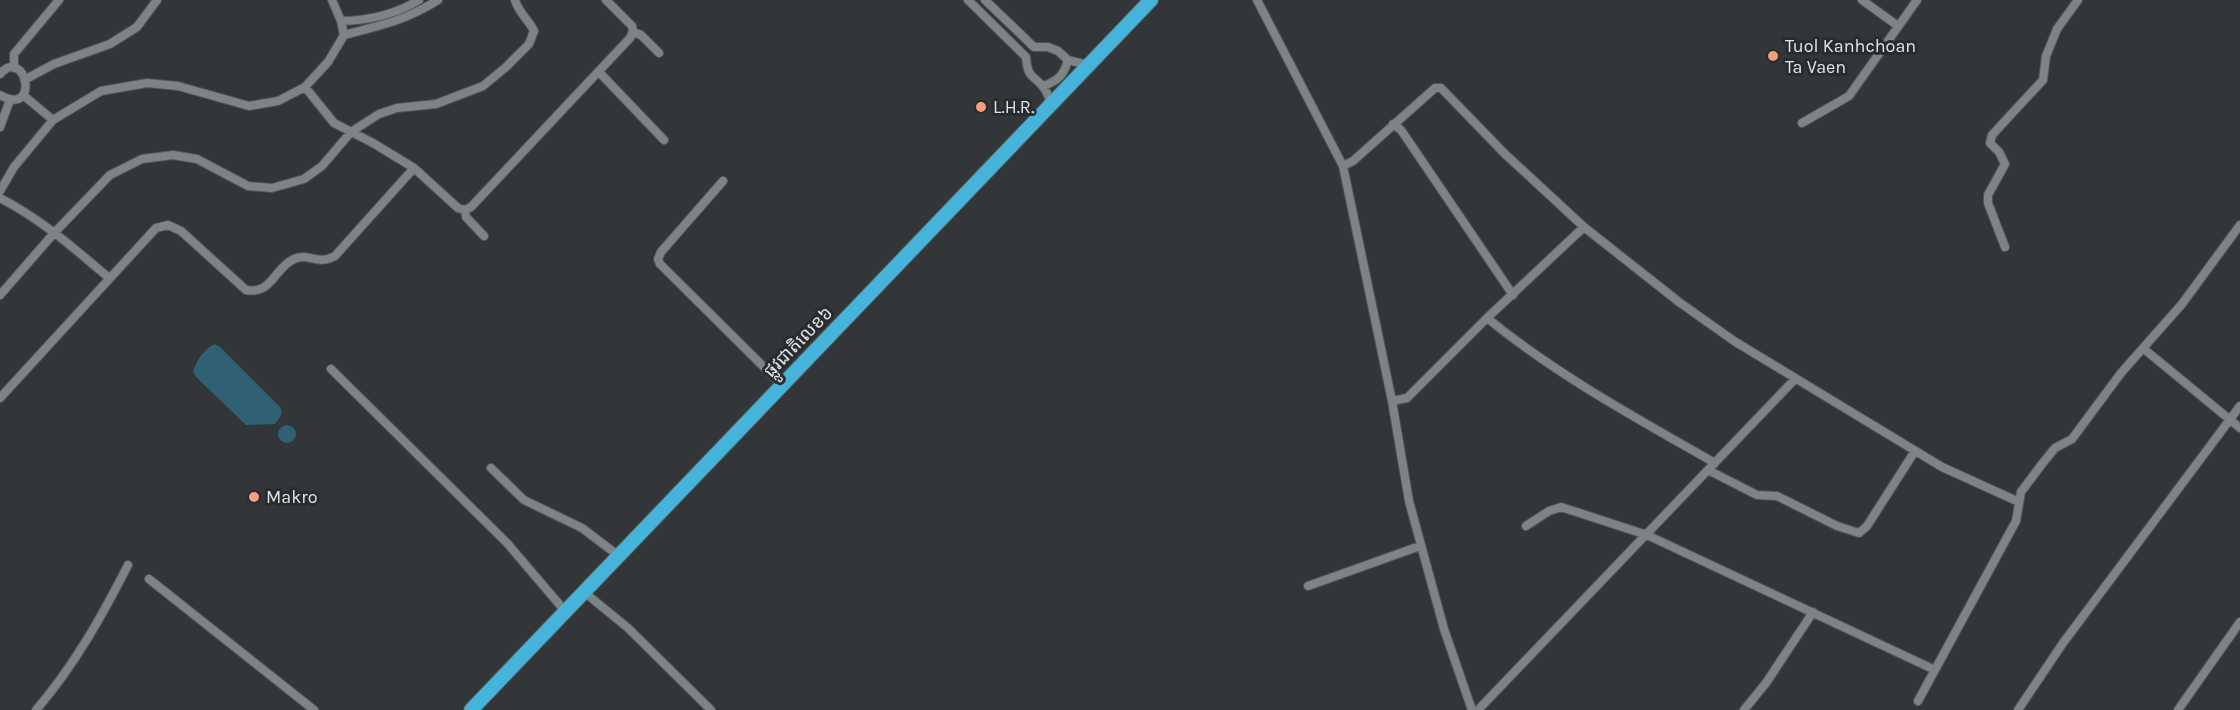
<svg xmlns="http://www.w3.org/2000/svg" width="2240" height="710" font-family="Karla,'Noto Sans Khmer',sans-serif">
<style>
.green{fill:#306073}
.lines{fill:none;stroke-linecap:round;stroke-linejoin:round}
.minor-casing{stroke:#525557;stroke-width:10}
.trunk-casing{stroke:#525557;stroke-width:16}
.minor{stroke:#7e8386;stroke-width:8}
.trunk{stroke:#46b4da;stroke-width:14}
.poi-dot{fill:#f2a07f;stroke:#282c2e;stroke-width:2}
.labels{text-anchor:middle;stroke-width:6;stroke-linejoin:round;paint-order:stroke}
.poi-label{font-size:18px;fill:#e1e4e5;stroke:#282c2e;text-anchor:start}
.street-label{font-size:18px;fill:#e1e4e5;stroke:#282c2e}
</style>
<rect width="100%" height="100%" fill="#323638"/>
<path class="green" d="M 215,344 L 220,347 L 280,407 C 284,414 279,418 275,424 L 246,425 L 196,377 L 193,371 C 197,361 204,348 215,344 Z
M278 434a9 9 0 1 1 18 0a9 9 0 1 1-18 0Z"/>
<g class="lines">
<defs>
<path id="minor" d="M 332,0 L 341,21 L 344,35
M 968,0 L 1026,57 C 1028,81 1034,74 1044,88 C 1047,92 1049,98 1051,103
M 985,0 L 1034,47 L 1048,47 L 1058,51 L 1068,60 L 1088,65
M 1257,0 L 1343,166 L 1392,401 L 1409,501 L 1444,629 L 1472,710
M 1862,0 L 1898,26
M 341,21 C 367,21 397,14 419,0
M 633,32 L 641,35 L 659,53
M 14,68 L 14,54 L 59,0
M 599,72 L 664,140
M 0,74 C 26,45 41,118 0,95
M 26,79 L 54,64 L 110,44 L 137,27 L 157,0
M 1043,86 C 1058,81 1064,75 1068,60
M 305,87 L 334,123 L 373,143 L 414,168 L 458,208 L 465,210 L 471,207 L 630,38 L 633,32 L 632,26 L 606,0
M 23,95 L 53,120
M 1802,123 L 1849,96 L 1917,0
M 1393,124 L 1401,130 L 1513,295
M 0,127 L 10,100
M 1343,166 L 1353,161 L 1435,88 L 1441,88 L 1505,154 L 1584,227 L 1679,302 L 1734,341 L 1942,467 L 2019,502
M 723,181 L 661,252 L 658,259 L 660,264 L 782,385
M 0,191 L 14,167 L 53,120 L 101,91 L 147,83 L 178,86 L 249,106 L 278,101 L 305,87 L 328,62 L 344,35 C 382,25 404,21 438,0
M 0,198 C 41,219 75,249 109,278
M 465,210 L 466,217 L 484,236
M 2005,247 L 1988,203 L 1988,195 L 2005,164 L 1999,152 L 1990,143 L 1992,135 L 2043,80 L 2046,56 L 2057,29 L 2078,0
M 0,295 L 55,232 L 110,175 L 142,159 L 173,155 L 197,159 L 248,186 L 272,188 L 304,179 L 322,166 L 351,132 L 379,114 L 397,108 L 436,104 L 483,86 L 506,67 L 529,44 L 534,31 C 529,20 518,12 515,0
M 1487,318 C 1557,375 1636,418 1715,463
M 2144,349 L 2240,428
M 331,369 L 507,543 L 565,611
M 0,398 L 156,228 L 168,225 L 181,231 L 246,290 C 272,295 274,268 294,259 C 309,252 317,266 335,256 L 414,168
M 1392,401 L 1407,398 L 1487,318 L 1584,227
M 491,468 L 524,500 L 582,528 L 619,556
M 1708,470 L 1757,495 L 1777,496 L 1837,526 L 1859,533 L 1867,526 L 1915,451
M 1526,526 L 1549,511 L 1561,507 L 1647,535 L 1935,670
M 149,579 L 314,710
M 1308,586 L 1420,546
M 584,592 L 628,628 L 711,710
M 1918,701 L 2016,521 L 2021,492 L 2042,464 L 2055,448 L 2072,439 L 2121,373 L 2182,304 L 2240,225
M 36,710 C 74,666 102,616 128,565
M 1478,710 L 1795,379
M 1744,710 L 1766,683 L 1813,612
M 2018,710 L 2063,643 L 2240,406
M 2178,710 L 2240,622"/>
<path id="trunk" d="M 471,710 L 1151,0"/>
</defs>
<use href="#minor" class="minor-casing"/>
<use href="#trunk" class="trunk-casing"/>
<use href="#minor" class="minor"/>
<use href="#trunk" class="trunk"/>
</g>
<g class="poi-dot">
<circle cx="1773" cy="56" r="6"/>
<circle cx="981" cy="107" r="6"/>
<circle cx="254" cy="497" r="6"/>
</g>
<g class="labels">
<g class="poi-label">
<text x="1785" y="52">Tuol Kanhchoan<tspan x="1785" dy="21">Ta Vaen</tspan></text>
<text x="993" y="113">L.H.R.</text>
<text x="266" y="503">Makro</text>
</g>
<g class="street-label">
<text transform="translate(798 342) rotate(-46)" y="6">ផ្លូវជាតិលេខ៦</text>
</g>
</g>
</svg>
